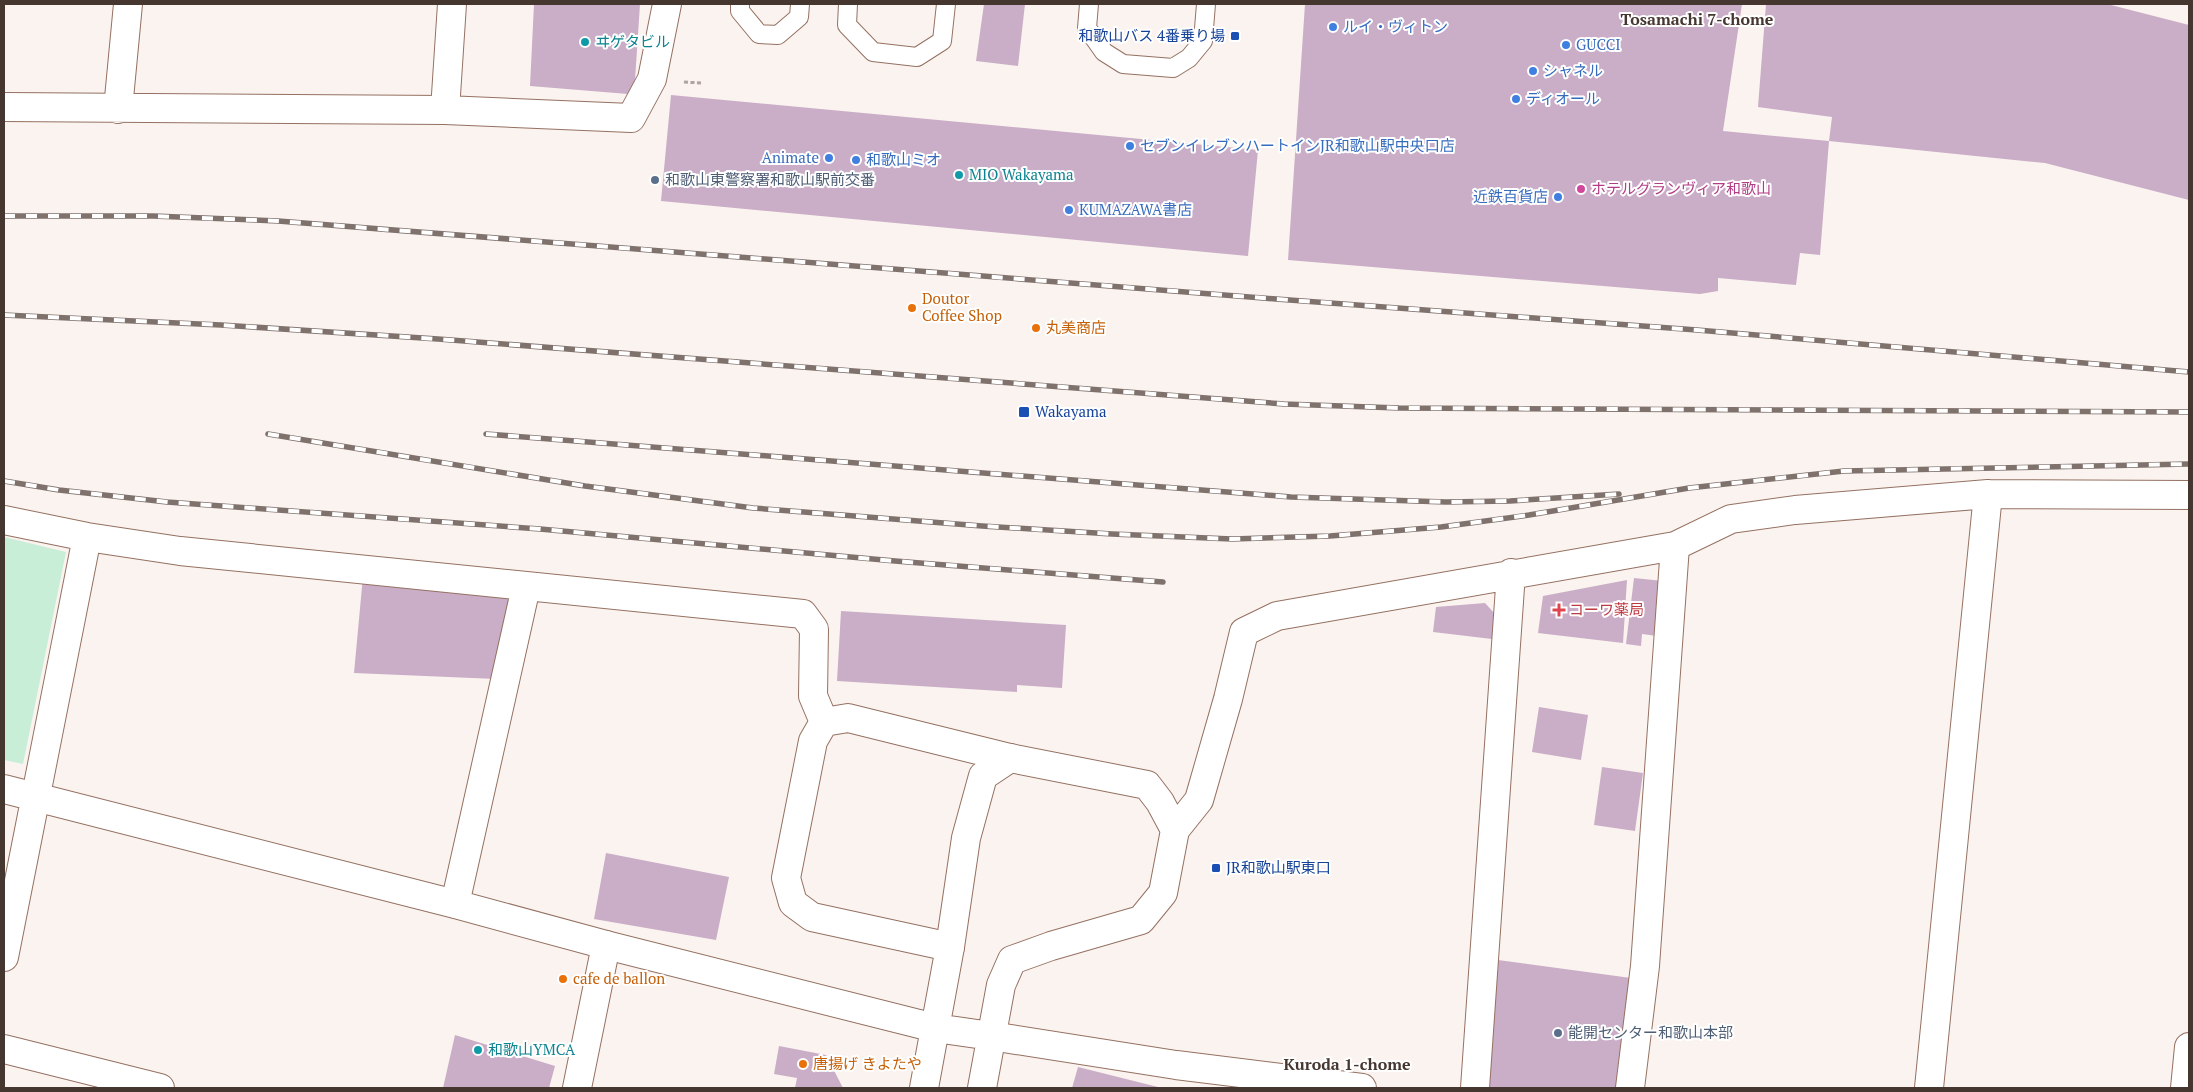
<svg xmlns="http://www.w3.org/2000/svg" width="2193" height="1092" font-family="'PT Serif','Noto Sans JP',serif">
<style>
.green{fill:#c8eed7}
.building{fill:#caadc7}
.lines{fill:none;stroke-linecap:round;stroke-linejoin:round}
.service-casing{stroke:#947162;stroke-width:20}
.minor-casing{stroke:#947162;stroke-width:30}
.tertiary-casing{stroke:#947162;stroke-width:30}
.path{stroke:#aea39e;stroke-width:3;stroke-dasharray:4 2.5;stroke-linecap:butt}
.service{stroke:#fff;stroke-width:18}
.minor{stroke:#fff;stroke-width:28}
.tertiary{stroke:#fff;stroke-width:28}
.rail-casing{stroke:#7f726d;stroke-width:5.5}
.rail{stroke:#fff;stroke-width:4;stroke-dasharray:11;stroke-linecap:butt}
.shop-dot{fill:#3f7fe0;stroke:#fff;stroke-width:2}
.transit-dot{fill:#1a4fb4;stroke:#fff;stroke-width:2}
.culture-dot{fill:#0f9aa8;stroke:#fff;stroke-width:2}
.service-dot{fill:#5c6f8a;stroke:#fff;stroke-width:2}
.hotel-dot{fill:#d1479c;stroke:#fff;stroke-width:2}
.food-dot{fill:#e8710a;stroke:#fff;stroke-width:2}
.health-dot{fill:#e0444e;stroke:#fff;stroke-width:2}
.labels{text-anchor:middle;stroke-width:4;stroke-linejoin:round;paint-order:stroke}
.shop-label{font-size:15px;fill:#366cbe;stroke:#fff;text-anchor:start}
.transit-label{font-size:15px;fill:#164399;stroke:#fff;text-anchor:start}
.culture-label{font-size:15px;fill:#0d838f;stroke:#fff;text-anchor:start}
.service-label{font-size:15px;fill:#4e5e75;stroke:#fff;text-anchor:start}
.hotel-label{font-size:15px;fill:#b23c85;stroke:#fff;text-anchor:start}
.food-label{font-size:15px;fill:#c56008;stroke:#fff;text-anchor:start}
.health-label{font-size:15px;fill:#be3a42;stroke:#fff;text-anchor:start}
.neighbourhood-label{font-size:16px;font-weight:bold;fill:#453630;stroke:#fff}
</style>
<rect width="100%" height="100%" fill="#fbf3ef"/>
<path class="green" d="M 4,537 L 66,552 L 23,764 L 4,760 Z"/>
<path class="building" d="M 534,4 L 640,4 L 635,80 L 628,94 L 530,86 Z
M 984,4 L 1025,4 L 1018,66 L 976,61 Z
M 1305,4 L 1742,4 L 1723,131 L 1829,141 L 1820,255 L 1800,253 L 1796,285 L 1718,278 L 1718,291 L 1700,294 L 1288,260 Z
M 1766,4 L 2107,4 L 2189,25 L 2189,200 L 2045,163 L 1829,141 L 1832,117 L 1758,107 Z
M 671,95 L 1258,150 L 1248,256 L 661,201 Z
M 363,576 L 516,594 L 496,679 L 354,673 Z
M 1634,578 L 1663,581 L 1657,636 L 1642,634 L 1641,646 L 1626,644 Z
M 1627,580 L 1623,643 L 1538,633 L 1543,596 Z
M 1485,603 L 1495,614 L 1492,639 L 1433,632 L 1436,607 Z
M 841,611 L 1066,625 L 1062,688 L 1017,685 L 1017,692 L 837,681 Z
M 1539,707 L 1588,715 L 1581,760 L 1532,752 Z
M 1602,767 L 1643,773 L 1635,831 L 1594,825 Z
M 606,853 L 729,877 L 716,940 L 594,919 Z
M 1498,960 L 1631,978 L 1619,1088 L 1488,1088 Z
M 455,1035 L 555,1066 L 549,1088 L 443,1088 Z
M 779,1046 L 826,1055 L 843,1088 L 795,1088 L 797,1078 L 774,1074 Z
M 1078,1067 L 1162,1088 L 1072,1088 Z"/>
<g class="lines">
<defs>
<path id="service" d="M 740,4 L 740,11 L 759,34 L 778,35 L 799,17 L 800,4
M 848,4 L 847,25 L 873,52 L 917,57 L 942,41 L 946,4
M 1089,4 L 1087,28 L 1104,52 L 1123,64 L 1173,68 L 1189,58 L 1203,41 L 1206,4"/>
<path id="minor" d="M 4,107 L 445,110 L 631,118 L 652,79 L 667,4
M 118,109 L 128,4
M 445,110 L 452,4
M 4,520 L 87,537 L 180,551 L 803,614 L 814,629 L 813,696 L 824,722
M 824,722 L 813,741 L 786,878 L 793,903 L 812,917 L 950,947
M 824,722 L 848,718 L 1010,758
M 4,789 L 455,904 L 606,945 L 577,1088
M 1175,830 L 1199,800 L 1228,699 L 1244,632 L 1277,616 L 1675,546 L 1731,519 L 1795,510 L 1988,494 L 2189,495
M 455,904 L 526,587
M 4,957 L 87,537
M 991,1036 L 1176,1065 L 1362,1088
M 4,1049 L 160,1088
M 1475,1088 L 1511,573
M 1630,1088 L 1645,966 L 1675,546
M 1929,1088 L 1988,494
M 2185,1088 L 2189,1047"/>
<path id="tertiary" d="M 606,945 L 935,1028 L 991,1036
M 924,1088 L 950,947 L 966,838 L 983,776 L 1010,758 L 1147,785 L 1160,802 L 1175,830 L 1163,893 L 1141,920 L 1051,946 L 1012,960 L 1001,985 L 982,1088"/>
</defs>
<use href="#service" class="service-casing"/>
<use href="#minor" class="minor-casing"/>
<use href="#tertiary" class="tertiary-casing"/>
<path class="path" d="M 684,82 L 701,83"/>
<use href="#service" class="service"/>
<use href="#minor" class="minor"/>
<use href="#tertiary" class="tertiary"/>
<defs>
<path id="rail" d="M 4,216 L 153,216 L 278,221 L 1276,299 L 1697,330 L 2189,372
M 4,315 L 221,325 L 438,339 L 1284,404 L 1399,408 L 2189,412
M 268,434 L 585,486 L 753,508 L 982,526 L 1112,534 L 1232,539 L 1330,536 L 1441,527 L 1529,515 L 1689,488 L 1844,471 L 2189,464
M 486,434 L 1291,497 L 1446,502 L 1510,501 L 1619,494
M 4,481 L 59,490 L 167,502 L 540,529 L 895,561 L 1163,582"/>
</defs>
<use href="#rail" class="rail-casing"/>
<use href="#rail" class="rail"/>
</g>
<g class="shop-dot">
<circle cx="1333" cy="27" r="5"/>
<circle cx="1566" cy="45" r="5"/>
<circle cx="1533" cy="71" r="5"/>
<circle cx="1516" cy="99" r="5"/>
<circle cx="1130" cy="146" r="5"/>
<circle cx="829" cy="158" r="5"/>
<circle cx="856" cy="160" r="5"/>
<circle cx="1558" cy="197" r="5"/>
<circle cx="1069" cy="210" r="5"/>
</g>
<g class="transit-dot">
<rect x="1230" y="31" width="10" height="10" rx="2.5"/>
<rect x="1018" y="406" width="12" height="12" rx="2.5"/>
<rect x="1211" y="863" width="10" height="10" rx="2.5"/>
</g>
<g class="culture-dot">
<circle cx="585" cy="42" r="5"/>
<circle cx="959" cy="175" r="5"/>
<circle cx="478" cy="1050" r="5"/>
</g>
<g class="service-dot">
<circle cx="655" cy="180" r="5"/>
<circle cx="1558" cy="1033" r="5"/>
</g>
<circle class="hotel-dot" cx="1581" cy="189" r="5"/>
<g class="food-dot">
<circle cx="912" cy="308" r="5"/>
<circle cx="1036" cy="328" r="5"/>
<circle cx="563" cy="979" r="5"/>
<circle cx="803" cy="1064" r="5"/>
</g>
<path class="health-dot" d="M1556.5 602.5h5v5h5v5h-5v5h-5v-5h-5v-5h5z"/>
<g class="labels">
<g class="shop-label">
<text x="1343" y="32">ルイ・ヴィトン</text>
<text x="1576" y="50">GUCCI</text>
<text x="1543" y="76">シャネル</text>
<text x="1526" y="104">ディオール</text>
<text x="1140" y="151">セブンイレブンハートインJR和歌山駅中央口店</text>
<text x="819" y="163" text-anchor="end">Animate</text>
<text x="866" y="165">和歌山ミオ</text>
<text x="1548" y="202" text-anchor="end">近鉄百貨店</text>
<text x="1079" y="215">KUMAZAWA書店</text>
</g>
<g class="transit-label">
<text x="1225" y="41" text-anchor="end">和歌山バス 4番乗り場</text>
<text x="1035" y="417">Wakayama</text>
<text x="1226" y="873">JR和歌山駅東口</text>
</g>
<g class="culture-label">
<text x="595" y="47">ヰゲタビル</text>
<text x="969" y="180">MIO Wakayama</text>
<text x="488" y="1055">和歌山YMCA</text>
</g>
<g class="service-label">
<text x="665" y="185">和歌山東警察署和歌山駅前交番</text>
<text x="1568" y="1038">能開センター和歌山本部</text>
</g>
<g class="hotel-label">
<text x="1591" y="194">ホテルグランヴィア和歌山</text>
</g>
<g class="food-label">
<text x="922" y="304">Doutor<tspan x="922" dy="17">Coffee Shop</tspan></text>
<text x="1046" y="333">丸美商店</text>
<text x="573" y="984">cafe de ballon</text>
<text x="813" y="1069">唐揚げ きよたや</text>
</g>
<g class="health-label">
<text x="1569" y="615">コーワ薬局</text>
</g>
<g class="neighbourhood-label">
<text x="1697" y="25">Tosamachi 7-chome</text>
<text x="1347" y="1070">Kuroda 1-chome</text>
</g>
</g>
<rect width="2193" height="1092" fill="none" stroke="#453630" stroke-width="10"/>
</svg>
